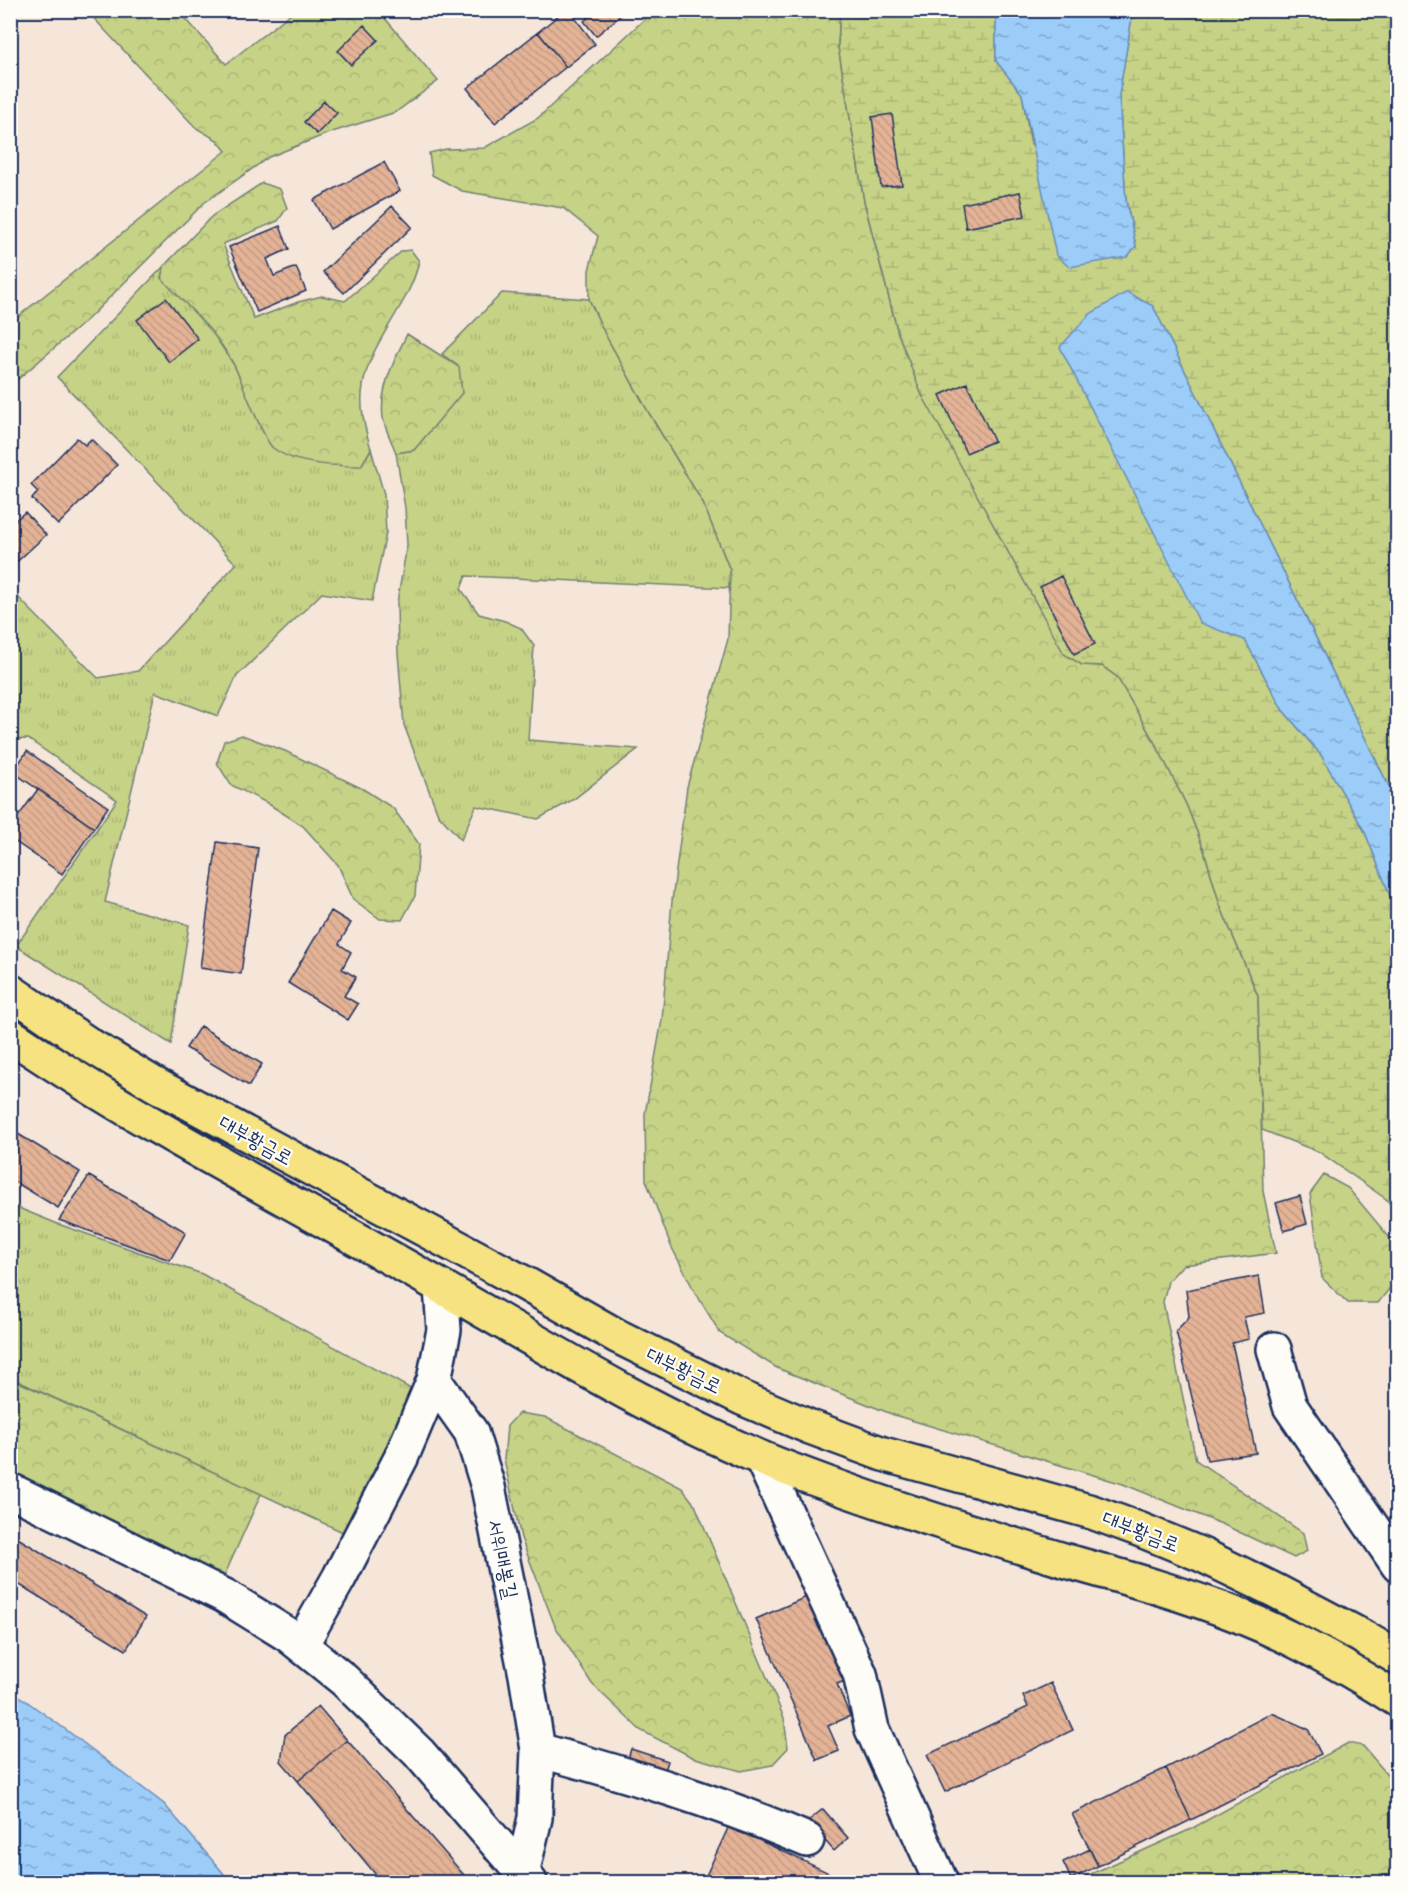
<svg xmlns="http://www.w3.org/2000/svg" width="1408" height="1893" font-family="Kalam,'Poor Story',sans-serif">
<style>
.grass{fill:url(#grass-tufts);stroke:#708072;stroke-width:1.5}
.forest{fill:url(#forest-crowns);stroke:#708072;stroke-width:1.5}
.wetland{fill:url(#wetland-marsh);stroke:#708072;stroke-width:1.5}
.water{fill:url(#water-ripples);stroke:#688dba;stroke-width:1.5}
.building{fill:url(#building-back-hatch);stroke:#1b2f5e;stroke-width:1.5}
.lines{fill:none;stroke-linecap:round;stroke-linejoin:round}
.minor-casing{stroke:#1b2f5e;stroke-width:38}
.major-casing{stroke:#1b2f5e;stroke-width:38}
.minor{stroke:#fdfcf7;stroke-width:33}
.major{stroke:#f6e281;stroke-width:33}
.labels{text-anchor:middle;stroke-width:4.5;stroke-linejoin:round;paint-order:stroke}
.street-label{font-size:20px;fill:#1b2f5e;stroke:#fdfcf7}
</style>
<defs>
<pattern id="grass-tufts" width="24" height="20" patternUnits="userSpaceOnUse" patternTransform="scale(1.5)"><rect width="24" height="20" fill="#c6d286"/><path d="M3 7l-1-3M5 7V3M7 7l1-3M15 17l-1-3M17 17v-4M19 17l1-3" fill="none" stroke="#aab576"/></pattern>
<pattern id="forest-crowns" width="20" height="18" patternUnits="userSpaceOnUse" patternTransform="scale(1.5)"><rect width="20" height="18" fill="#c6d286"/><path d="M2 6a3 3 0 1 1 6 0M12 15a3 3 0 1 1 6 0" fill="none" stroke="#aab576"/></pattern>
<pattern id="wetland-marsh" width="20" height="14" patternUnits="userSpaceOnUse" patternTransform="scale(1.5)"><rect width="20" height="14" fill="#c6d286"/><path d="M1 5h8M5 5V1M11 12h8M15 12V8" fill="none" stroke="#aab576"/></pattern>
<pattern id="water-ripples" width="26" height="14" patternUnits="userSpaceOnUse" patternTransform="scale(1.5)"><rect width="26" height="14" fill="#9cccf8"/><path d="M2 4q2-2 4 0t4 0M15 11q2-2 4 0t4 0" fill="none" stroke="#7ea6cc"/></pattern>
<pattern id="building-back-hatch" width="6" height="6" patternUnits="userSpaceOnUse" patternTransform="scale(1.5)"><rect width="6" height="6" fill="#e4b396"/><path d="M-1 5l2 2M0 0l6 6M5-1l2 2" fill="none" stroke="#c39a84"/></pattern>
</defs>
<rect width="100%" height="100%" fill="#f6e6da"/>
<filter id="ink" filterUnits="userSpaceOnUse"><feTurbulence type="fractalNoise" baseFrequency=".0167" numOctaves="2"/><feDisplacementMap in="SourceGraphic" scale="12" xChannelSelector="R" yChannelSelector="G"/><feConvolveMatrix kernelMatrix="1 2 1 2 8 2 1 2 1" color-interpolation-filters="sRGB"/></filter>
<g filter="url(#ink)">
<path class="grass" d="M 164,266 L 161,278 L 207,324 L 234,365 L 272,447 L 361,466 L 371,449 L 384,494 L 386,533 L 372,601 L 322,593 L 237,676 L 218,716 L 155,692 L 105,902 L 189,925 L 171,1044 L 16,946 L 117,800 L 28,739 L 11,740 L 10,589 L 98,678 L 138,671 L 236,564 L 57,377 Z
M 502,293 L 589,299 L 605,334 L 649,413 L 703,503 L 730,570 L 729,588 L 466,576 L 461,589 L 479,614 L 505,621 L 521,628 L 534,646 L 528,740 L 638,749 L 574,799 L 538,819 L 476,806 L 461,840 L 438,814 L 404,725 L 398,653 L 397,603 L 407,545 L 405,508 L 396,453 L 414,450 L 459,367 L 442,354 Z
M 11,1205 L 58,1224 L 202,1274 L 413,1390 L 347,1534 L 11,1378 Z"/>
<path class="forest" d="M 87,11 L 179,11 L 226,64 L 294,11 L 379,11 L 438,81 L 396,112 L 329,133 L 269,157 L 204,203 L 88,319 L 11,385 L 11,322 L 226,151 L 217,140 L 196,128 Z
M 652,11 L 840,11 L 838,46 L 864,201 L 898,333 L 921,393 L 1082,665 L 1102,666 L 1117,677 L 1159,750 L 1187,806 L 1204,850 L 1220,905 L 1258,996 L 1263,1191 L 1276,1253 L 1183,1265 L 1168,1281 L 1163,1302 L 1196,1460 L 1303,1533 L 1307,1551 L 1294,1558 L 1224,1525 L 1123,1484 L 894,1415 L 777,1368 L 720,1333 L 695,1292 L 671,1246 L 646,1180 L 645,1114 L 662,1020 L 672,901 L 687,787 L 728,639 L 730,570 L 703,503 L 649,413 L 605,334 L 589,299 L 589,270 L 598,236 L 563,208 L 462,191 L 432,175 L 429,153 L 446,149 L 484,148 L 538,118 L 649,15 Z
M 262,183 L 280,189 L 287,208 L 278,221 L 223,244 L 254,319 L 298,302 L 322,296 L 345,301 L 402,251 L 411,250 L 419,261 C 410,306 370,340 363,386 C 359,407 365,429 371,449 L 361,466 C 335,466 295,465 273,448 C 263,440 242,381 234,365 C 215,330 188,307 161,278 L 164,266 L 212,216 Z
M 407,334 L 459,367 L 462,393 L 414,450 L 396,453 C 392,442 385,429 383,418 C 379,388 395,359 407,334 Z
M 242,735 L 285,751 L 363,789 L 393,808 L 419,844 L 415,896 L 402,920 L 380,919 L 353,899 L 338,865 L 303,826 L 267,803 L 231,785 L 217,763 L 224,741 Z
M 1324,1175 L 1348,1188 L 1394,1243 L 1397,1279 L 1378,1303 L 1348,1303 L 1322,1278 L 1310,1194 Z
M 10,1378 L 261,1494 L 222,1581 L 11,1476 Z
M 519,1413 L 545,1417 L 682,1488 L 695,1505 L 784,1718 L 788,1748 L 772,1765 L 741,1771 L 692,1757 L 640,1730 L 592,1684 L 555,1626 L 521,1538 L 504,1459 L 507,1426 Z
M 1348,1743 L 1363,1746 L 1397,1786 L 1397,1882 L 1073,1882 L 1189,1830 Z"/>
<path class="wetland" d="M 840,11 L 996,11 L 996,61 L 1022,94 L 1031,144 L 1136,246 L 1126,201 L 1119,95 L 1133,11 L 1397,11 L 1397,803 L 1153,306 L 1200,622 L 1245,640 L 1282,709 L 1321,755 L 1365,832 L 1397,913 L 1397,1212 L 1386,1199 L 1319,1152 L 1262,1130 L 1258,996 L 1220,905 L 1204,850 L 1187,806 L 1159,750 L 1117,677 L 1102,666 L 1082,665 L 1064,654 L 921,393 L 898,333 L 864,201 L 838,46 Z"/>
<path class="water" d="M 996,11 L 1133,11 L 1119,95 L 1126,201 L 1136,246 L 1127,257 L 1069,267 L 1056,255 L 1022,94 L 996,61 Z
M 1127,292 L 1153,306 L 1397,803 L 1397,913 L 1365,832 L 1321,755 L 1282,709 L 1245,640 L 1200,623 L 1060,347 L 1090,314 Z
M 11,1690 L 65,1729 L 164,1804 L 231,1882 L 11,1882 Z"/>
<path class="building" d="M 565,10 L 569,10 L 595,44 L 566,67 L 538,32 Z
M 597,10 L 627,10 L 596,36 L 584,21 Z
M 364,25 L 378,40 L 351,65 L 338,51 Z
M 538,32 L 566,67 L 495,123 L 467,88 Z
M 324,101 L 337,113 L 317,134 L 304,122 Z
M 892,114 L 902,185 L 881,187 L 872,117 Z
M 384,162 L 400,191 L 330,229 L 314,200 Z
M 1020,192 L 1025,216 L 966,228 L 962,204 Z
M 392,206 L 412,227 L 344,293 L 323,272 Z
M 280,226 L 289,249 L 267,259 L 274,276 L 296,267 L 306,291 L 257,312 L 229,247 Z
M 166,298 L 198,339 L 169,362 L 137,320 Z
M 967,383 L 994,441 L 966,453 L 940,395 Z
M 77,438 L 85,445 L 91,439 L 117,465 L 58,525 L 32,499 L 38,492 L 31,485 Z
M 25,512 L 46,535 L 10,568 L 10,525 Z
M 1061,576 L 1095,644 L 1074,654 L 1040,587 Z
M 27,751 L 108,807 L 94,828 L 13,772 Z
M 38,789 L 94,828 L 62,874 L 10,838 L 10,828 Z
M 217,842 L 258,848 L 241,974 L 200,968 Z
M 331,911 L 351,923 L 339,944 L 351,952 L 342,969 L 356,977 L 344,996 L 358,1004 L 348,1020 L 288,983 Z
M 200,1026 L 262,1064 L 249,1086 L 186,1048 Z
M 10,1129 L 80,1172 L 58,1208 L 10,1179 Z
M 89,1176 L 186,1232 L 170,1260 L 59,1220 Z
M 1300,1196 L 1307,1224 L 1284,1231 L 1276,1203 Z
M 1259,1276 L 1265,1313 L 1244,1317 L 1249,1339 L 1232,1343 L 1256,1453 L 1207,1460 L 1176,1331 L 1189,1317 L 1186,1290 Z
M 13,1535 L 146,1617 L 126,1650 L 10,1579 L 10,1539 Z
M 813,1594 L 850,1679 L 837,1684 L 850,1716 L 828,1726 L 839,1751 L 817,1760 L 756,1619 Z
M 1051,1683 L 1073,1730 L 945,1792 L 927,1755 L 1028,1707 L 1023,1696 Z
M 318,1706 L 347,1740 L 298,1781 L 281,1761 L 285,1735 Z
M 1272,1713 L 1308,1729 L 1321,1754 L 1191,1820 L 1166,1768 Z
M 347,1740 L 470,1882 L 382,1882 L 298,1781 Z
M 631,1749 L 668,1761 L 663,1777 L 626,1765 Z
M 1166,1768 L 1191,1820 L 1098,1866 L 1072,1814 Z
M 823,1809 L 848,1838 L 834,1851 L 808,1821 Z
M 729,1826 L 829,1873 L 825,1882 L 703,1882 Z
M 1090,1849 L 1098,1866 L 1071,1879 L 1063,1862 Z"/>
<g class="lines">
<defs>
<path id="minor" d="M 1274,1349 L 1290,1406 L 1398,1565
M 434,1380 L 471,1432 L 488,1487 L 526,1675 L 538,1750 L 535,1818 L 522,1874
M 762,1459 L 860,1674 L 872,1729 L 941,1882
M 10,1490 L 225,1596 L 288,1635 L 344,1680 L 419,1753 L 530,1882
M 301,1645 L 339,1578 L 401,1458 L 434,1380 L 444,1330 L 441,1287
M 538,1750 C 630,1775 720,1802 807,1840"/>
<path id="major" d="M 10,991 L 88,1044 L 154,1084 L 524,1283 L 617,1336 L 742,1398 L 810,1427 L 883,1454 L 1092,1512 L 1141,1530 L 1202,1555 L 1276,1591 L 1361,1636 L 1398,1658
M 10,1035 C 141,1124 282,1196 419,1274 C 532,1338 641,1407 761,1458 C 782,1467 804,1475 826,1483 C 906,1512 988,1537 1070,1562 C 1127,1578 1185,1594 1240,1616 C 1295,1638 1348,1668 1398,1700"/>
</defs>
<use href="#minor" class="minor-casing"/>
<use href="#major" class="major-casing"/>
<use href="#minor" class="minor"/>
<use href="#major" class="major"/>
</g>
</g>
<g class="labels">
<g class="street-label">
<text transform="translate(256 1140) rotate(29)" y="7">대부황금로</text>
<text transform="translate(684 1370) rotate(26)" y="7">대부황금로</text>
<text transform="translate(1141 1531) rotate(21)" y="7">대부황금로</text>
<text transform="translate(503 1559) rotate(78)" y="7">서위매봉길</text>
</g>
</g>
<rect width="1408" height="1893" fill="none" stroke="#fdfcf7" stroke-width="36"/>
<rect x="18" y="18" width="1372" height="1857" fill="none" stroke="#1b2f5e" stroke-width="2" filter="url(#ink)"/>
</svg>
